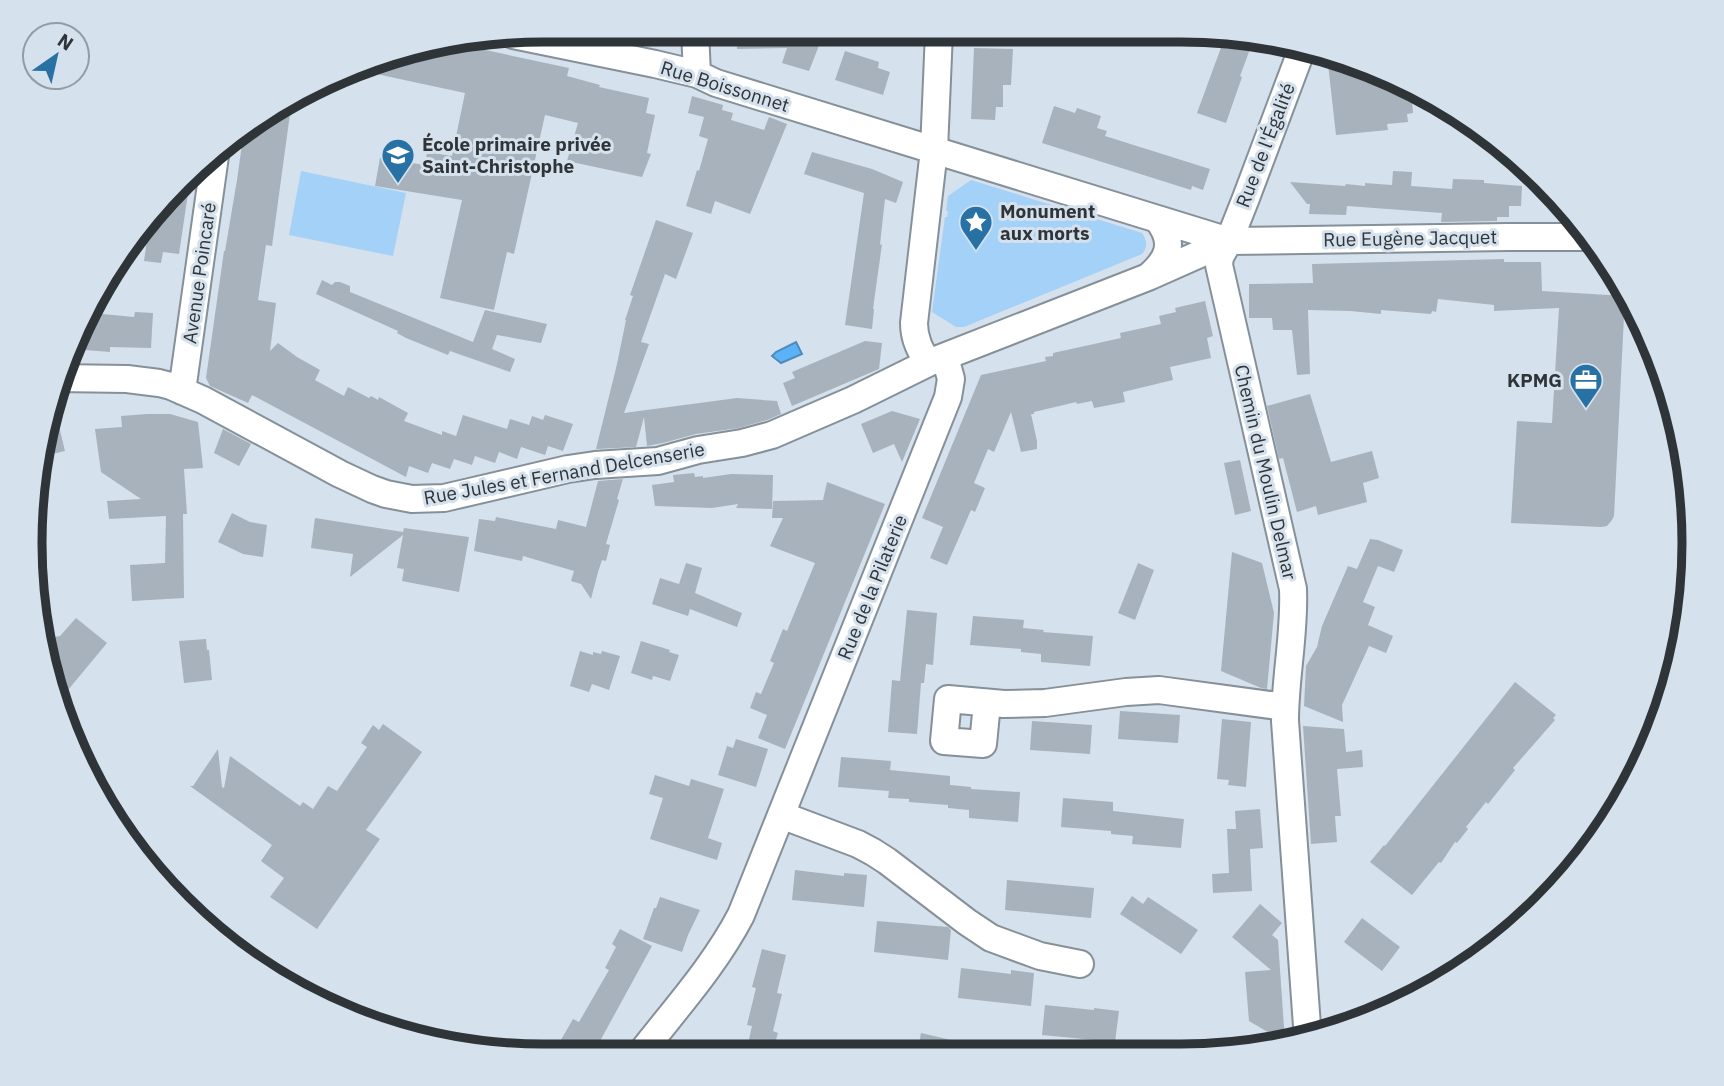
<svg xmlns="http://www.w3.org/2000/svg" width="1724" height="1086" font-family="'IBM Plex Sans',sans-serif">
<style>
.green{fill:#a4d1f7}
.water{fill:#5bb2f6;stroke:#4e8cbd;stroke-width:2}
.building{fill:#a7b2bc}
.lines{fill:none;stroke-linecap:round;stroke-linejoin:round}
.street-casing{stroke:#859099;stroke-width:30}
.street{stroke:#fff;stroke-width:26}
.labels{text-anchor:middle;stroke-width:6;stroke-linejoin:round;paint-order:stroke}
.street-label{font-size:19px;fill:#2f3438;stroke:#d5e1ec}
.poi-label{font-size:19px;font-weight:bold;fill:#2f3438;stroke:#d5e1ec;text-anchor:start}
.rim{fill:none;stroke:#2f3438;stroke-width:9}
</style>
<rect width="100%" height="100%" fill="#d5e1ec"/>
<path class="green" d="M 301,171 L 406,193 L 393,256 L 289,235 Z
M 971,180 L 1142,233 C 1147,240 1148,248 1142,254 L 964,327 L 956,327 L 932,312 L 945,217 L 947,217 L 948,211 L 946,211 L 948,196 Z"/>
<path class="water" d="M 796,342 L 802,354 L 781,363 L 772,356 L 776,352 Z"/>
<path class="building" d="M 736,31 L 773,31 L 791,36 L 792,32 L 817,40 L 816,42 L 820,43 L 809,71 L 782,63 L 787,48 L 737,49 Z
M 1226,34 L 1248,34 L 1255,36 L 1240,76 L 1242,77 L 1226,123 L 1197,113 Z
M 457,44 L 569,68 L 567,76 L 600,85 L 599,87 L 649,98 L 646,113 L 655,115 L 647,153 L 651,154 L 642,177 L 567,161 L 578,123 L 545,115 L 514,254 L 507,252 L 494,310 L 440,298 L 462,200 L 375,186 L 380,158 L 425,165 L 427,152 L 452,156 L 465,93 L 353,69 L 378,57 Z
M 974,48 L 1013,49 L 1011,85 L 1003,85 L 1003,107 L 996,107 L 995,120 L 971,119 Z
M 845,51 L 879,62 L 878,68 L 890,72 L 883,95 L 835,80 Z
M 1327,55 L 1378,69 L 1411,88 L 1413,113 L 1407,114 L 1408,122 L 1387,124 L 1388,130 L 1336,135 Z
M 692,96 L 723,105 L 722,110 L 733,113 L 731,120 L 764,130 L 769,117 L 787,124 L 750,214 L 715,201 L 711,214 L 686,206 L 697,170 L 699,171 L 708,139 L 699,136 L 704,117 L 688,113 Z
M 292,99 L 272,246 L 266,245 L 258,300 L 276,303 L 270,351 L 278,343 L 297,357 L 320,370 L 315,380 L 344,396 L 348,387 L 369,398 L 371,396 L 378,400 L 379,397 L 408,413 L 404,421 L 442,435 L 442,431 L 456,436 L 463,415 L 507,429 L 510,419 L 529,425 L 532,416 L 543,420 L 545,415 L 573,424 L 563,451 L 548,446 L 545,455 L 521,447 L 517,459 L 499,452 L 495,463 L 475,456 L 472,465 L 454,459 L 450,469 L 432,463 L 428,473 L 409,466 L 406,477 L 252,395 L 248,403 L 210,386 L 206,378 L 224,251 L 225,251 L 237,180 L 244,130 L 258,116 Z
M 1054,106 L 1075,113 L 1077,108 L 1101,116 L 1097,128 L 1107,131 L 1105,136 L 1210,169 L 1203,190 L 1192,186 L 1191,190 L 1042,143 Z
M 812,152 L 872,169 L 903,182 L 896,203 L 885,199 L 881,235 L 880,245 L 882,244 L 873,309 L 874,309 L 872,329 L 845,325 L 864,193 L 804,174 Z
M 1393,171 L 1412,172 L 1411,186 L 1452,189 L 1453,179 L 1484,180 L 1484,183 L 1522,186 L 1521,206 L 1509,206 L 1509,217 L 1497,217 L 1497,221 L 1441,222 L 1442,213 L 1347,206 L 1346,215 L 1309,214 L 1310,204 L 1307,204 L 1290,182 L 1345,186 L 1346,184 L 1365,186 L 1365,183 L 1392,185 Z
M 190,180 L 179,254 L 163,252 L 161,263 L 144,261 L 147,240 L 150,240 L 153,215 Z
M 656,220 L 693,233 L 676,279 L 665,274 L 641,342 L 649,344 L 624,413 L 737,398 L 777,401 L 781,414 L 767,420 L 739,428 L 696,434 L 663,443 L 647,446 L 644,417 L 636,447 L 596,449 L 617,364 L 626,320 L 625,320 L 633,296 L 630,295 Z
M 1504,259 L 1504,262 L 1541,262 L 1542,291 L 1625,296 L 1614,516 L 1612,520 L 1607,526 L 1601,527 L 1511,523 L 1517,421 L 1552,423 L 1559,308 L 1494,311 L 1494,305 L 1438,299 L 1436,312 L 1432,311 L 1431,314 L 1381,310 L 1381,314 L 1350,311 L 1308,310 L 1310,374 L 1297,375 L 1292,330 L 1273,330 L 1272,318 L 1249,318 L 1249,284 L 1313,283 L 1312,264 Z
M 322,280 L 332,285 L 335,282 L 340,282 L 350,286 L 350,292 L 473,342 L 485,310 L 547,324 L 541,343 L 497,335 L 492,349 L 515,359 L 510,372 L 450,351 L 448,355 L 406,338 L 397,333 L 398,331 L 316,294 Z
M 1205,301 L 1213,336 L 1207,338 L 1211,358 L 1170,367 L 1173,380 L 1123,392 L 1125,402 L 1094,408 L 1092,401 L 1077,404 L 1076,402 L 1034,412 L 1034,414 L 1031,414 L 1037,441 L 1037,449 L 1021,452 L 1011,412 L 994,452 L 988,449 L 974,483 L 985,488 L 975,512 L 971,510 L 947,565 L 930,558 L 943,527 L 922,518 L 981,375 L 1046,361 L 1045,357 L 1053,356 L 1053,353 L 1121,338 L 1120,333 L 1161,324 L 1159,316 L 1176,312 L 1175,308 Z
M 135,312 L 153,313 L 151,348 L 110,347 L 110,352 L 73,349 L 92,313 L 134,317 Z
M 865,341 L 882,343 L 879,369 L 792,406 L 783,383 L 795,378 L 792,372 Z
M 1310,394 L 1331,462 L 1372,451 L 1379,478 L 1363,483 L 1367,502 L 1318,515 L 1316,506 L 1297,512 L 1283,458 L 1279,459 L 1267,406 Z
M 53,402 L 65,451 L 44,456 L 46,442 Z
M 892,411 L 920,419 L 902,462 L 894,444 L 873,453 L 861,424 Z
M 147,414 L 170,414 L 198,422 L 203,468 L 184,469 L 187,514 L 183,514 L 184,598 L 132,601 L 130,565 L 165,563 L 166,516 L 109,519 L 107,501 L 141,499 L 101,472 L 95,429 L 122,427 L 121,416 Z
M 223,429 L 251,444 L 239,466 L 214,453 Z
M 1240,460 L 1251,511 L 1235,515 L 1224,463 Z
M 694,473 L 695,477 L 703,476 L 703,478 L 731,474 L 773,475 L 772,509 L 736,508 L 738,504 L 712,508 L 655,506 L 652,485 L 674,482 L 673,475 Z
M 623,479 L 617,499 L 619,500 L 606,544 L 610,545 L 606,561 L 602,560 L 598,572 L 591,599 L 581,584 L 571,581 L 574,571 L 523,556 L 522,561 L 474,551 L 479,519 L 495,521 L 496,517 L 556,529 L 558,520 L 586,527 L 598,481 Z
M 827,482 L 885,504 L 785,749 L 758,738 L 767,715 L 750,708 L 756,692 L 761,694 L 774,663 L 770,661 L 783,629 L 787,631 L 815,563 L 770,546 L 783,518 L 772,518 L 773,501 L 823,500 Z
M 232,513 L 250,522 L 267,525 L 263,557 L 243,554 L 218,542 Z
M 315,518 L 403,532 L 404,528 L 469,537 L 459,592 L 402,581 L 404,569 L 397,568 L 403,535 L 350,577 L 353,554 L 311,548 Z
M 1370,539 L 1378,540 L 1403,550 L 1394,572 L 1378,566 L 1363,602 L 1375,607 L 1368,625 L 1393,636 L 1386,653 L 1369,646 L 1342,705 L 1343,722 L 1304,706 L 1306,666 L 1317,647 L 1322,626 L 1348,566 L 1357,569 Z
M 1232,552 L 1262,563 L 1274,613 L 1267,689 L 1261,688 L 1221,671 Z
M 686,563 L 702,568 L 695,593 L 742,613 L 737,627 L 690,609 L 688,616 L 652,604 L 660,578 L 679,584 Z
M 1138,563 L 1154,570 L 1135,620 L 1118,613 Z
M 907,610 L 937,613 L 933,665 L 926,664 L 924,683 L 921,683 L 917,734 L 888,732 L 892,680 L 900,681 Z
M 973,616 L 1024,620 L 1023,628 L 1044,630 L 1043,632 L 1093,636 L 1090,666 L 1041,662 L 1041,654 L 1021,652 L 1021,649 L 970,645 Z
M 76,618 L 107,643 L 63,696 L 52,687 L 47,676 L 42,639 L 60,636 Z
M 206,639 L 207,650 L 209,650 L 212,680 L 184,683 L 179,641 Z
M 641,641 L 670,650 L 669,652 L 679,655 L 670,681 L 653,676 L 652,680 L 631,673 Z
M 580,651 L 593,655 L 593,652 L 601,654 L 602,651 L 620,656 L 609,690 L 592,684 L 589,692 L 570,686 Z
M 1515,682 L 1556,715 L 1553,718 L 1555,720 L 1513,768 L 1515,770 L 1488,804 L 1486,802 L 1466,827 L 1468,829 L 1457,843 L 1455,842 L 1441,863 L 1439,862 L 1412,895 L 1370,862 L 1384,845 L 1385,846 Z
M 1120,711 L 1180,715 L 1178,743 L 1118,739 Z
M 1222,719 L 1251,722 L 1246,787 L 1228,785 L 1229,780 L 1217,779 Z
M 1032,721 L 1092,725 L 1090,754 L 1030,750 Z
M 383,724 L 422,752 L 366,830 L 380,839 L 317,929 L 270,897 L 284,878 L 261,861 L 272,845 L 190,786 L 193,786 L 218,749 L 222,787 L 224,788 L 230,756 L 300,806 L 303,802 L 313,809 L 328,786 L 337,791 L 367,747 L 361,743 L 373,725 L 379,730 Z
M 1303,726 L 1344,729 L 1346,752 L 1362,750 L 1363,767 L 1337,769 L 1341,816 L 1335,816 L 1337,842 L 1311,844 Z
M 736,739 L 768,749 L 756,787 L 718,775 L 727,746 L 733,748 Z
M 841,757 L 891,761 L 890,770 L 950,776 L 950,785 L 971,787 L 971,789 L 1020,792 L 1018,822 L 969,818 L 969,810 L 948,808 L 948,805 L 909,802 L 909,799 L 888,798 L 889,791 L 838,787 Z
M 655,775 L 689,786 L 691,779 L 724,789 L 708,838 L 722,843 L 717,860 L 650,839 L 663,798 L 649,794 Z
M 1063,798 L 1113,802 L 1113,811 L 1184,819 L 1181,848 L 1132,844 L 1133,836 L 1111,834 L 1111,831 L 1061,827 Z
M 1260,809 L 1263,848 L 1250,849 L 1252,891 L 1213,893 L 1212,874 L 1229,873 L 1227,829 L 1236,829 L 1235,811 Z
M 795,870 L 844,876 L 844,873 L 867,875 L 864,907 L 792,900 Z
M 1007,880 L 1094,888 L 1091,918 L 1005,910 Z
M 1132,896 L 1143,904 L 1148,897 L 1198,930 L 1181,954 L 1120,914 Z
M 660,897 L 700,910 L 688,935 L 682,952 L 643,939 L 654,908 L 656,908 Z
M 1260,904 L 1282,923 L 1272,935 L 1278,940 L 1285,1042 L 1249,1021 L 1245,972 L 1271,970 L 1232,937 Z
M 1362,918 L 1400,947 L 1382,971 L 1344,942 Z
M 877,921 L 948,927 L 951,930 L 948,960 L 874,952 Z
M 620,929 L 652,946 L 594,1052 L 554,1052 L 573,1019 L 579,1022 L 609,970 L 605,968 L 616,947 L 612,944 Z
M 762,949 L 786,955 L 777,993 L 782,994 L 773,1031 L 778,1033 L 772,1053 L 746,1053 L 752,1026 L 747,1025 L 756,988 L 752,987 Z
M 961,968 L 1011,974 L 1011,970 L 1034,973 L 1031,1006 L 958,998 Z
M 1045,1005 L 1094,1010 L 1094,1008 L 1119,1011 L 1115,1042 L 1042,1035 Z
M 921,1033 L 981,1047 L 980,1054 L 917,1054 Z"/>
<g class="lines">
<defs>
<path id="street" d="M 695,31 L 697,74
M 513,35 L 655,64 L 697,74 L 716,83 L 1229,241 L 1508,237 L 1590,237
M 1302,49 L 1246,198 L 1229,241 L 1220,257 L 1219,265 L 1293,589 C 1295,633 1285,677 1285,721 L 1308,1040
M 1150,276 L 1229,241
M 928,363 C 920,350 914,339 914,323 L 934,150 L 939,32
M 57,378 L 127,379 L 159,383 L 171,386 L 203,400 L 340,474 L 372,489 L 386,494 L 412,499 L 444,498 L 568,469 L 595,465 L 658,461 L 698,450 L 742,443 L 772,435 L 853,400 L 928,363 L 1148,277 C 1168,260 1176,243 1158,220
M 182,391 L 215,156
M 987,703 L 983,744 L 944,741 L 948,699 L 1004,704 L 1045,703 L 1126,692 L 1159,690 L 1285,707
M 781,815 L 858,844 L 873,852 L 887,861 L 967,922 L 991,938 L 1040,956 L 1080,964
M 641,1053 C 676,1008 715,965 741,915 L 948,397 L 951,379 L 945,357"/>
</defs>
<use href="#street" class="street-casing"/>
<use href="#street" class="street"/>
</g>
<defs>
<symbol id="school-pin" viewBox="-11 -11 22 30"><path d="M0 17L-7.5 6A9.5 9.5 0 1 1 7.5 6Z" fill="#2871a4" stroke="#d5e1ec"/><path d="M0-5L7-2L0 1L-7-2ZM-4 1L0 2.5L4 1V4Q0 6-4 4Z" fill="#fff"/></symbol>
<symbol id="sight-pin" viewBox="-11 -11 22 30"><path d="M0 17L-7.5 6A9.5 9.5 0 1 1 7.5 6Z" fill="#2871a4" stroke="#d5e1ec"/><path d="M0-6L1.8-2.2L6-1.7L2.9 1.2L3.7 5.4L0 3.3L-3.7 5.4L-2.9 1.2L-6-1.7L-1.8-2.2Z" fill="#fff"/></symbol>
<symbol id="office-pin" viewBox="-11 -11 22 30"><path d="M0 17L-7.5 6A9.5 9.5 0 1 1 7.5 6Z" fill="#2871a4" stroke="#d5e1ec"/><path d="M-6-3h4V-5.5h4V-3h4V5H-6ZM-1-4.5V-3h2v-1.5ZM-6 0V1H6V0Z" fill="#fff"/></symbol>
</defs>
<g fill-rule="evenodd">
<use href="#school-pin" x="379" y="136" width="38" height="52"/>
<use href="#sight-pin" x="957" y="203" width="38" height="52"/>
<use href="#office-pin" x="1567" y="361" width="38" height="52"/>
</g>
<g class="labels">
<g class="street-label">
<text transform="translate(725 86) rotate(17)" y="7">Rue Boissonnet</text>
<text transform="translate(1265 145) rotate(-69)" y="7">Rue de l'Égalité</text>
<text transform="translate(1410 238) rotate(-1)" y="7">Rue Eugène Jacquet</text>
<text transform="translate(199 273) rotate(-82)" y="7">Avenue Poincaré</text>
<text transform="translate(1266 472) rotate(77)" y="7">Chemin du Moulin Delmar</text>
<text transform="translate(564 473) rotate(-10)" y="7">Rue Jules et Fernand Delcenserie</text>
<text transform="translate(872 587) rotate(-68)" y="7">Rue de la Pilaterie</text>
</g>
<g class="poi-label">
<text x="422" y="151">École primaire privée<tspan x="422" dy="22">Saint-Christophe</tspan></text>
<text x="1000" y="218">Monument<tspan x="1000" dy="22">aux morts</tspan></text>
<text x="1562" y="387" text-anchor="end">KPMG</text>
</g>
</g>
<path d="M0 0H1724V1086H0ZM543 42H1181A501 501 0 0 1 1682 543V543A501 501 0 0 1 1181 1044H543A501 501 0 0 1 42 543V543A501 501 0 0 1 543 42Z" fill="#d5e1ec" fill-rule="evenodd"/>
<path class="rim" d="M543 42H1181A501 501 0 0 1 1682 543V543A501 501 0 0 1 1181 1044H543A501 501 0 0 1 42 543V543A501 501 0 0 1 543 42Z"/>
<g transform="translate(56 56) rotate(34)"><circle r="33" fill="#d5e1ec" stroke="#939ca4" stroke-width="2"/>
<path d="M0-5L12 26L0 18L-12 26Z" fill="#2871a4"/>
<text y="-10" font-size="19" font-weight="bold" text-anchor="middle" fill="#2f3438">N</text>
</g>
</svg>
